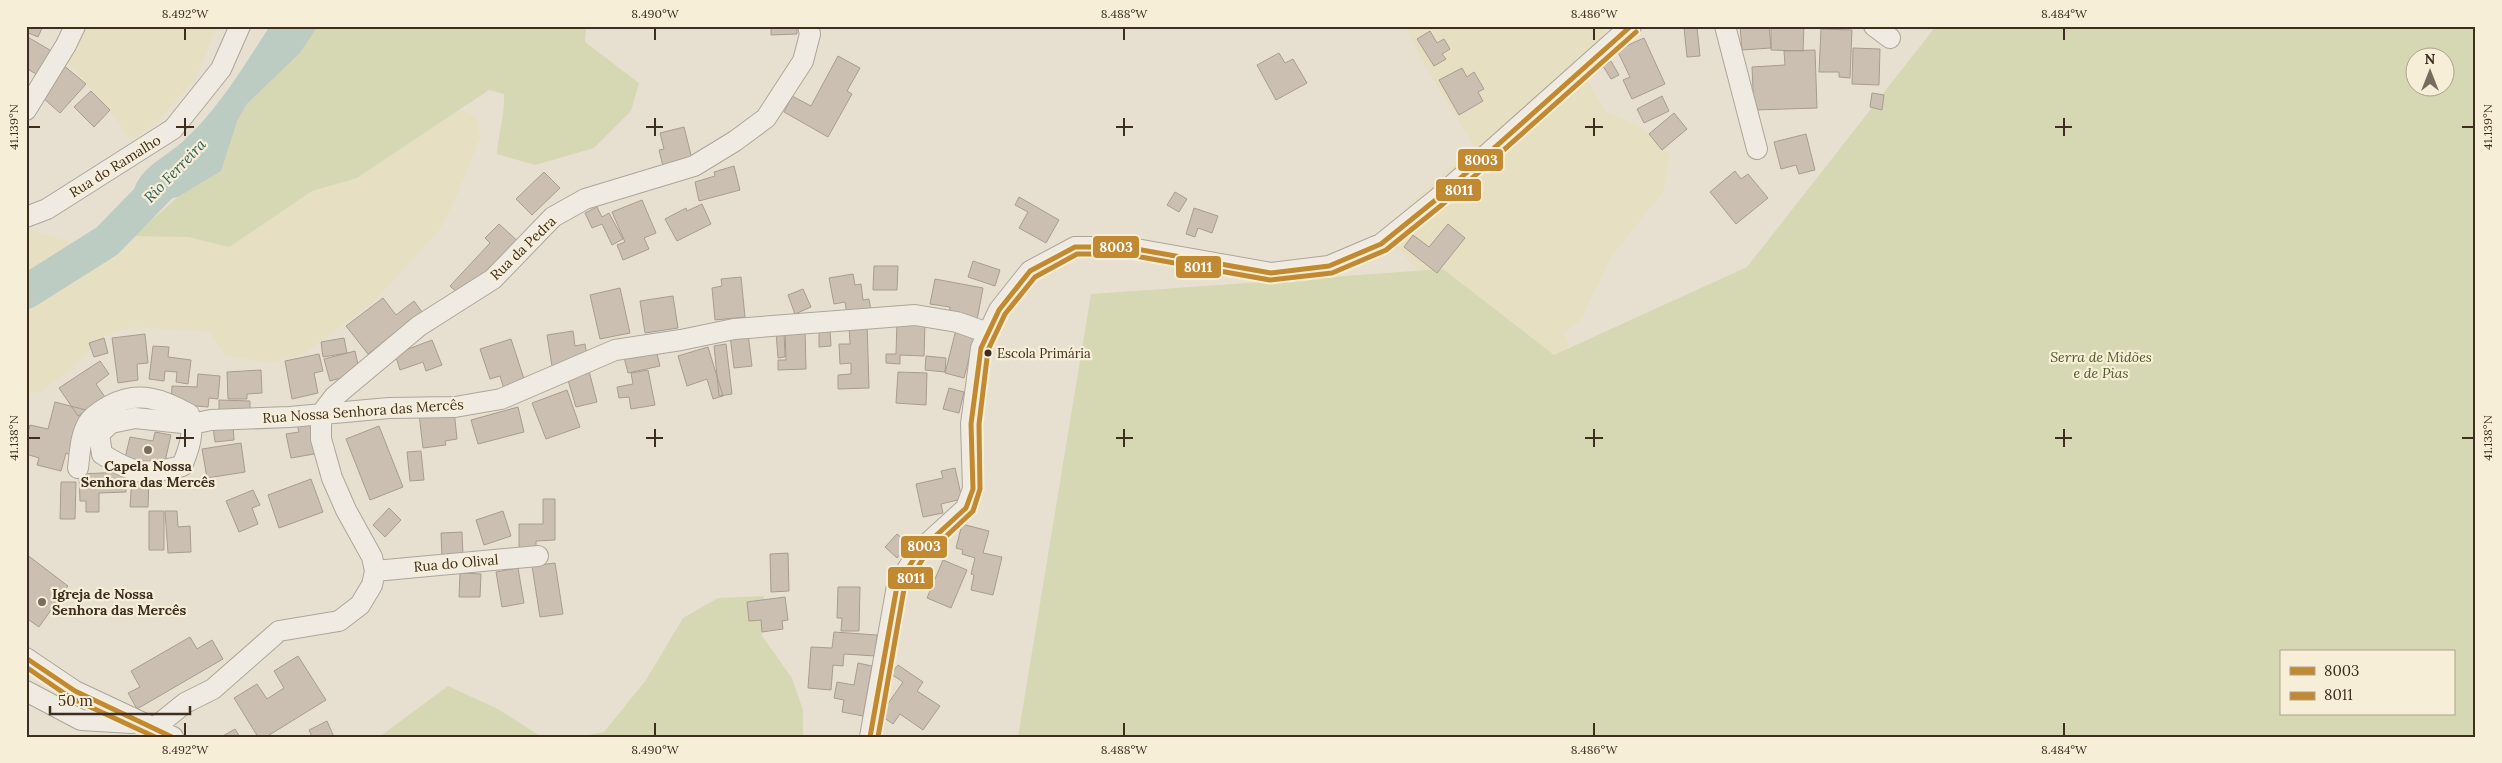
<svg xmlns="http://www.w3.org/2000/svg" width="2502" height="763" font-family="Lora,serif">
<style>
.farmland{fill:#e6dfc2}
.green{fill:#d6d7b3;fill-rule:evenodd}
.water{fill:#bcccc2}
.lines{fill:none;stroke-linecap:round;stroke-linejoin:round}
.river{stroke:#bcccc2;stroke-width:34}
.building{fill:#cbbfb2;stroke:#a89c90}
.minor-casing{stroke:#ada599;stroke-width:22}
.minor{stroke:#efebe3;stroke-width:20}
.bus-1-casing{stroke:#f7eed8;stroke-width:9}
.bus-2-casing{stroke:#f7eed8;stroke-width:9}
.bus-1{stroke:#c28933;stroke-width:5}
.bus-2{stroke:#c28933;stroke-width:5}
.ticks{fill:none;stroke:#3d2e20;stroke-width:2}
.bus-dot{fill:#3d2e20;stroke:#f7eed8;stroke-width:2}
.poi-dot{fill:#786c5e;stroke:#f7eed8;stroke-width:2}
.labels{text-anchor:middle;stroke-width:4.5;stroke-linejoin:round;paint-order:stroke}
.bus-label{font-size:13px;fill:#3d2e20;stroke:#f7eed8;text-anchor:start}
.street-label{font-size:14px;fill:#3d2e20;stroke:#f7eed8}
.park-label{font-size:14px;font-style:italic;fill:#4d5a26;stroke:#f7eed8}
.poi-label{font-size:14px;font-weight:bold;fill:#3d2e20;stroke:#f7eed8}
.water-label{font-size:15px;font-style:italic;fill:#2f5d5a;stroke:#f7eed8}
.line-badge{stroke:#f7eed8;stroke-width:2}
.badge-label{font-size:14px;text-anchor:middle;font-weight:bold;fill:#fff}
.neatline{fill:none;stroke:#3d2e20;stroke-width:2}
.ticks-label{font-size:12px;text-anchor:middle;fill:#3d2e20}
</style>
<rect width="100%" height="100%" fill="#e7e0d1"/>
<path class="farmland" d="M 83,26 L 217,26 L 195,80 L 156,123 L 131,141 L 115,117 L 66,60 Z
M 1405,26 L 1601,26 L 1604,33 L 1587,80 L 1605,111 L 1634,124 L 1662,142 L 1670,157 L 1663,192 L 1610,259 L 1581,320 L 1564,332 L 1572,355 L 1675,432 L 1419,273 L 1396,245 L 1405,208 L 1474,146 L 1419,56 Z
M 460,110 L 477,117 L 480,138 L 456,198 L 441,228 L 374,302 L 303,354 L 269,363 L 226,356 L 209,332 L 134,327 L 102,337 L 67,373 L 40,392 L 26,394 L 26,228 L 82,246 L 133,236 L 189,237 L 229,247 L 312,191 L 357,178 Z"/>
<path class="green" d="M 318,26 L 586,26 L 585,42 L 639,83 L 631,111 L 594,148 L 535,165 L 497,154 C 498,134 505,115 504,94 L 489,90 L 357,178 L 312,191 L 229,247 L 189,237 L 133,236 L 178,197 L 221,171 L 238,119 L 247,104 L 300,53 Z
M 1936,26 L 2476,26 L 2476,737 L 1018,737 L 1091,294 L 1443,269 L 1554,355 L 1747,267 ZM 2414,58 L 2444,58 L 2444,88 L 2414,88 ZM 2281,652 L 2453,652 L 2453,714 L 2281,714 Z
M 764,596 L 762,636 L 792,678 L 803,710 L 803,737 L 578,737 L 604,732 L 646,680 L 683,618 L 718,598 Z
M 448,686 L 496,708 L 542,737 L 379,737 Z"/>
<path class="water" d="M 270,26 L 318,26 L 300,53 L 247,104 L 238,119 L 221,171 L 178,197 L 158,201 L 133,196 C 135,171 162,159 180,144 C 217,112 243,67 270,26 Z"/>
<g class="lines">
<path class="river" d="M 26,292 L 107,241 L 179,167"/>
</g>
<path class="building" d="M 26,26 L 43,26 L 38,37 L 26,32 Z
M 771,26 L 797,26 L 797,34 L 771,35 Z
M 1740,26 L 1769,26 L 1771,48 L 1742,50 Z
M 1771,26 L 1804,26 L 1803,51 L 1771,50 Z
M 1697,27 L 1700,56 L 1687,57 L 1684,28 Z
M 1821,29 L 1852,30 L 1850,78 L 1839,77 L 1839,72 L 1819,72 Z
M 1430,31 L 1437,43 L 1444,39 L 1450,49 L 1442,54 L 1446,59 L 1434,66 L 1417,39 Z
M 26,36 L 55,53 L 41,77 L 26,68 L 26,61 L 29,55 L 26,54 Z
M 1644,38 L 1665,84 L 1632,99 L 1623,80 L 1630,77 L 1617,50 Z
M 1853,48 L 1880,49 L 1879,85 L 1852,84 Z
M 1815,50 L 1817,108 L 1754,110 L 1752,67 L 1785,65 L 1784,51 Z
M 1279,53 L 1285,63 L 1293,59 L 1307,83 L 1276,100 L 1257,65 Z
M 838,56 L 860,68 L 847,91 L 852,94 L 828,137 L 784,112 L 792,96 L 811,106 Z
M 1611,61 L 1619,75 L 1611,79 L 1603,66 Z
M 62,64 L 86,84 L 60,113 L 42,97 Z
M 1462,68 L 1467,77 L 1474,72 L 1484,89 L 1478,92 L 1483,101 L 1459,115 L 1439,80 Z
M 91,91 L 110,110 L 94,127 L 74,107 Z
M 1872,93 L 1884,95 L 1882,110 L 1870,107 Z
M 1662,96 L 1669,111 L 1644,123 L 1637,109 Z
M 1674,113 L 1687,129 L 1662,150 L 1649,134 Z
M 684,127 L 693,163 L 664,170 L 659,150 L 664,149 L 660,133 Z
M 1806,134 L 1815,170 L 1799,174 L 1796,165 L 1781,169 L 1774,142 Z
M 734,166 L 740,190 L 699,201 L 695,182 L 715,176 L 714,172 Z
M 1735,171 L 1741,179 L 1748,174 L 1768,198 L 1736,224 L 1710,192 Z
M 544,172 L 560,188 L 532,215 L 516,199 Z
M 1175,192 L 1187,199 L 1179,212 L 1167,205 Z
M 1019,197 L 1059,220 L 1046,243 L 1019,228 L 1028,212 L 1015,205 Z
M 642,200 L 656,233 L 644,238 L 649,249 L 623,260 L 617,245 L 625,242 L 612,212 Z
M 702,204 L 711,224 L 677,241 L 665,219 L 686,208 L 687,211 Z
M 597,207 L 602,217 L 609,213 L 623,239 L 612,245 L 602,224 L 592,228 L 585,213 Z
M 1194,208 L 1218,216 L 1212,233 L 1198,228 L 1195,237 L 1186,234 Z
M 499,224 L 521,244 L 483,283 L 477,277 L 460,295 L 450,286 L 490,243 L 485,238 Z
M 1448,224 L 1465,238 L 1437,273 L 1404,247 L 1413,235 L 1429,247 Z
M 973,261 L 1000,270 L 995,286 L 968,277 Z
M 874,266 L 898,266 L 897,290 L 873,290 Z
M 853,274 L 855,285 L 861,284 L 863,300 L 869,299 L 871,311 L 847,315 L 845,302 L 834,304 L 829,278 Z
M 741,277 L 745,317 L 715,320 L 712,288 L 722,286 L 721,279 Z
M 935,279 L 983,288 L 977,320 L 949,315 L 950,307 L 930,304 Z
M 620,288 L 630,333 L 600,339 L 590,295 Z
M 803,289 L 811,307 L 795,314 L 788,295 Z
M 673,296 L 678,328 L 645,333 L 640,301 Z
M 383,298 L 396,315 L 414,301 L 422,312 L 368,354 L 346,326 Z
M 897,321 L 925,322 L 924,356 L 900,355 L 900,364 L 886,363 L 886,354 L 896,354 Z
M 867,323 L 869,388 L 838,389 L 838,375 L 851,374 L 851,363 L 840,364 L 839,344 L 850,344 L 849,324 Z
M 957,326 L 976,331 L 964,378 L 945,373 Z
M 785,329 L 805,329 L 806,369 L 778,370 L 778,360 L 786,360 Z
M 819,329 L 830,329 L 831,346 L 819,347 Z
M 573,331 L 575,346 L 585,344 L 588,361 L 552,366 L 547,335 Z
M 784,331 L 785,357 L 778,358 L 776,332 Z
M 748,333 L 752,366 L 734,368 L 730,335 Z
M 145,334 L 148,363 L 137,364 L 138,380 L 118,383 L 112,338 Z
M 104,338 L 108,353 L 94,357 L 89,343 Z
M 344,338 L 347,353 L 323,357 L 321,342 Z
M 511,339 L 525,382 L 504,389 L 500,376 L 490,379 L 480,349 Z
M 432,340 L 442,365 L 426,371 L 423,362 L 400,370 L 395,354 Z
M 726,344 L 732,394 L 719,396 L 714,346 Z
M 153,346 L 169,347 L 168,357 L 191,360 L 188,384 L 176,382 L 177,372 L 165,371 L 164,381 L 149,379 Z
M 708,347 L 723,396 L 713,399 L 707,379 L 687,386 L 678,356 Z
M 656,350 L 660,366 L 628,373 L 624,357 Z
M 355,351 L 360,373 L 330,381 L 324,359 Z
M 319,354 L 323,371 L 314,373 L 318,393 L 292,399 L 285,361 Z
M 926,356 L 946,358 L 945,372 L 925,370 Z
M 100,361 L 109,374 L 96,384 L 105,397 L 78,416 L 59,388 Z
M 261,370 L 262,393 L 247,394 L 247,399 L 228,399 L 227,372 Z
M 648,370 L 655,405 L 631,409 L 629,397 L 619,398 L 617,387 L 633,384 L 631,373 Z
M 589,371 L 597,402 L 576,407 L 567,377 Z
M 898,372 L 927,373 L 926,405 L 896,403 Z
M 198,374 L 220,376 L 218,399 L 209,398 L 208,407 L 171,404 L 172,386 L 197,387 Z
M 949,388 L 964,392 L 959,413 L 943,409 Z
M 567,390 L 580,427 L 546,439 L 532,403 Z
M 219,400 L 250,401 L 250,416 L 219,415 Z
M 55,402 L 86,410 L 74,456 L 66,453 L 61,471 L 37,465 L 39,458 L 26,454 L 26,439 L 30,425 L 48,429 Z
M 518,407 L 524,432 L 478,444 L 471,420 Z
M 454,410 L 457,439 L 445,441 L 446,445 L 423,448 L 419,414 Z
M 314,422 L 320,453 L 291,458 L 286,434 L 299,432 L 297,425 Z
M 233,425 L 234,440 L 215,442 L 213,427 Z
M 379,426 L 403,487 L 370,500 L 346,439 Z
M 155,432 L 171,435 L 164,466 L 125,458 L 130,437 L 153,441 Z
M 241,443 L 245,472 L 207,478 L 202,449 Z
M 421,451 L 424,480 L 410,481 L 407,452 Z
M 955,468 L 962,499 L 941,504 L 943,513 L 923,517 L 916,484 L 943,478 L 941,471 Z
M 125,472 L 126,492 L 99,493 L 99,512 L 86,512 L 86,501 L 80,501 L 79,474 Z
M 132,476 L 149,477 L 148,507 L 130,507 Z
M 311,479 L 323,512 L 279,528 L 268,495 Z
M 61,482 L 76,482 L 75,519 L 60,519 Z
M 253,490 L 260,505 L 252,508 L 258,524 L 239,532 L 226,501 Z
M 543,499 L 555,499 L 555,540 L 536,541 L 536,553 L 519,553 L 519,524 L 543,524 Z
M 389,508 L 401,520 L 385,537 L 373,525 Z
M 149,511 L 164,511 L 164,550 L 149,550 Z
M 165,511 L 177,511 L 178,527 L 190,526 L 191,552 L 168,553 Z
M 503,511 L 511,536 L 484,545 L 476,520 Z
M 962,524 L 989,531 L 983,553 L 1002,557 L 993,595 L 971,590 L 974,575 L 971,574 L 975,558 L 962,554 L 963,550 L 956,548 Z
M 462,532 L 463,556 L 442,557 L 441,533 Z
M 897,534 L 909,544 L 897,558 L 885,547 Z
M 788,553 L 789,591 L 771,592 L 770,554 Z
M 26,554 L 68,586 L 39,627 L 26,618 Z
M 943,560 L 967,570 L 951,608 L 927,598 Z
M 555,563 L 563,614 L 540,617 L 532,566 Z
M 518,568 L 524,603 L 502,607 L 496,572 Z
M 460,573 L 481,574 L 480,597 L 459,597 Z
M 838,587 L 860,587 L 859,631 L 841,631 L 842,618 L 837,618 Z
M 785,597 L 788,620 L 782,621 L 783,629 L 762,632 L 761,620 L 749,621 L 747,602 Z
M 834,632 L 877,635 L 875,656 L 844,654 L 843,666 L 833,665 L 831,690 L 808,688 L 811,647 L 832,648 Z
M 190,637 L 197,649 L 212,640 L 223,659 L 137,709 L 128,693 L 140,687 L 131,671 Z
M 298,656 L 326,700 L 266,737 L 258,737 L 234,698 L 257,684 L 267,699 L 284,688 L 274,671 Z
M 858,663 L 872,666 L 863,716 L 842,712 L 844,700 L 834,698 L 837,682 L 854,685 Z
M 898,665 L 923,682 L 917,691 L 940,706 L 923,730 L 900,714 L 893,724 L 880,715 L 903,682 L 891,674 Z
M 327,721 L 334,737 L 312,737 L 309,730 Z
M 235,729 L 240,737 L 221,737 Z"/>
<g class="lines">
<defs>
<path id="minor" d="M 1725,26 L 1757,149
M 1874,26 L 1890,38
M 26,110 L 66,45 L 75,26
M 26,217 L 47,209 L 173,129 L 221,69 L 240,26
M 321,414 L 334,397 L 419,326 L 493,279 L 553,217 L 585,199 L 694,166 L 735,141 L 766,118 L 803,61 L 810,34 L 808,26
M 78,468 C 80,452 80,437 88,423 C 92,416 102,410 109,406 C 138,390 162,399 189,414 C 195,432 189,449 182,466 C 145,475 135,475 102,454 L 99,434 L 111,423 L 135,418 L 192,424 L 211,420 L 290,417 L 389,408 L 455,407 L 501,399 L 615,350 L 681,340 L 734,329 L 915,315 L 957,322 L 988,333
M 375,571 L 538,556
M 26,658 L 75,691 L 173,737
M 26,691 L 81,720 L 132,723
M 154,728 L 185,703 L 213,689 L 279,631 L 339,621 L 360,605 L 372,585 L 375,571 L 372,557 L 346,510 L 332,478 L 321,439 L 321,414
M 870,737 L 897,586 L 918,552 L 966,508 L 973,489 L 971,424 L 981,348 L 999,310 L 1030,271 L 1075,247 L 1125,247 L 1271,273 L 1329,266 L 1381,244 L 1438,198 L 1631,26"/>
</defs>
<use href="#minor" class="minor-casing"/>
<use href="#minor" class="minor"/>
<defs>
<path id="bus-1" d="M 26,658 L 75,691 L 172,737
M 870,737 L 897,586 L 918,552 L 966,508 L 973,489 L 971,424 L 981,348 L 999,310 L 1030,271 L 1075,247 L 1125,247 L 1271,273 L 1329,266 L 1381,244 L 1438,198 L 1631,26"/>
<path id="bus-2" d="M 26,667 L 71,698 L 155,737
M 878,737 L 904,589 L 924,557 L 973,511 L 980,489 L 979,424 L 988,350 L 1005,314 L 1035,277 L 1077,254 L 1124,254 L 1270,280 L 1332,273 L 1386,250 L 1443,204 L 1636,32"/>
</defs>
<use href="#bus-1" class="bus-1-casing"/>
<use href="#bus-2" class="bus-2-casing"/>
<use href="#bus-1" class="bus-1"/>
<use href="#bus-2" class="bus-2"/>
</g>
<path class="ticks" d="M 185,28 L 185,40M 655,28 L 655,40M 1124,28 L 1124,40M 1594,28 L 1594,40M 2064,28 L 2064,40M 185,118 L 185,136M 655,118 L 655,136M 1124,118 L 1124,136M 1594,118 L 1594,136M 2064,118 L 2064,136M 28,127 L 40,127M 176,127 L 194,127M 646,127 L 663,127M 1116,127 L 1133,127M 1585,127 L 1603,127M 2055,127 L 2072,127M 2462,127 L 2474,127M 185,429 L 185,447M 655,429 L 655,447M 1124,429 L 1124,447M 1594,429 L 1594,447M 2064,429 L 2064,447M 28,438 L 40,438M 176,438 L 194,438M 646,438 L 663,438M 1116,438 L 1133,438M 1585,438 L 1603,438M 2055,438 L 2072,438M 2462,438 L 2474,438M 185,723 L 185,736M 655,723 L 655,736M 1124,723 L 1124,736M 1594,723 L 1594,736M 2064,723 L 2064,736"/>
<circle class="bus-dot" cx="988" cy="353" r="4.5"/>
<g class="poi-dot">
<circle cx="148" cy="450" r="5"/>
<circle cx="42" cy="602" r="5"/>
</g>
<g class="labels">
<g class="bus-label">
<text x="997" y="358">Escola Primária</text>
</g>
<g class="street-label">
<text transform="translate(115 166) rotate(-32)" y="5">Rua do Ramalho</text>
<text transform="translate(523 248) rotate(-44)" y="5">Rua da Pedra</text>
<text transform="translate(363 411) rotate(-4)" y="5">Rua Nossa Senhora das Mercês</text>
<text transform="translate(456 563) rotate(-5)" y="5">Rua do Olival</text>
</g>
<g class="park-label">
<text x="2101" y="362">Serra de Midões<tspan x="2101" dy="16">e de Pias</tspan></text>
</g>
<g class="poi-label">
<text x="148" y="471">Capela Nossa<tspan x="148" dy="16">Senhora das Mercês</tspan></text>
<text x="52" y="599" text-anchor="start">Igreja de Nossa<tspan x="52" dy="16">Senhora das Mercês</tspan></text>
</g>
<g class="water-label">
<text transform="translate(175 171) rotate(-46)" y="5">Rio Ferreira</text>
</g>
</g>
<g class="line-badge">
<rect x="1457" y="148" width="47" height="24" rx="5" fill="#c28933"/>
<rect x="1435" y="178" width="47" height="24" rx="5" fill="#c28933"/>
<rect x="1092" y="235" width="48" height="24" rx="5" fill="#c28933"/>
<rect x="1175" y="255" width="47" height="24" rx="5" fill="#c28933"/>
<rect x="900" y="535" width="48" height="24" rx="5" fill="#c28933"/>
<rect x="887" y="566" width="47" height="24" rx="5" fill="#c28933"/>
</g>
<g class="badge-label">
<text x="1481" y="165">8003</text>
<text x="1459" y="195">8011</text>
<text x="1116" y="252">8003</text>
<text x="1198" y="272">8011</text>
<text x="924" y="551">8003</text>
<text x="911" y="583">8011</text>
</g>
<rect width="2502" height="763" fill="none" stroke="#f7eed8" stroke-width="55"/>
<rect x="2280" y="650" width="175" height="65" fill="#f7eed8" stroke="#ada18e"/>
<rect x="2290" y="667" width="25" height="8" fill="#c28933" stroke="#ada18e"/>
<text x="2324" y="676" font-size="15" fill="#3d2e20">8003</text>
<rect x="2290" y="692" width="25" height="8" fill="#c28933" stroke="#ada18e"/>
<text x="2324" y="700" font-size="15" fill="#3d2e20">8011</text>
<g transform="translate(2430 72)"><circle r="24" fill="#f7eed8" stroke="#ada18e"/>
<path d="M0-4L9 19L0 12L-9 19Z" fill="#786c5e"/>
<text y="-8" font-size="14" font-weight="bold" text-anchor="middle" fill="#3d2e20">N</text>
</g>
<path d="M50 706v8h140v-8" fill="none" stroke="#3d2e20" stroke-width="2.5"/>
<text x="58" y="706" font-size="15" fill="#3d2e20" stroke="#f7eed8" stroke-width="4" paint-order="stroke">50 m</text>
<rect x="28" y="28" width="2446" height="708" class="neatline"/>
<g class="ticks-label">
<text x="185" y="18">8.492°W</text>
<text x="655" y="18">8.490°W</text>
<text x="1124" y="18">8.488°W</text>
<text x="1594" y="18">8.486°W</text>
<text x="2064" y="18">8.484°W</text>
<text transform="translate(14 127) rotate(-90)" y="4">41.139°N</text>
<text transform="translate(2488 127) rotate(-90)" y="4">41.139°N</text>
<text transform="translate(14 438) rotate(-90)" y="4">41.138°N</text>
<text transform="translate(2488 438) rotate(-90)" y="4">41.138°N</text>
<text x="185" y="754">8.492°W</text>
<text x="655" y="754">8.490°W</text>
<text x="1124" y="754">8.488°W</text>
<text x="1594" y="754">8.486°W</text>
<text x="2064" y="754">8.484°W</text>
</g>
</svg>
